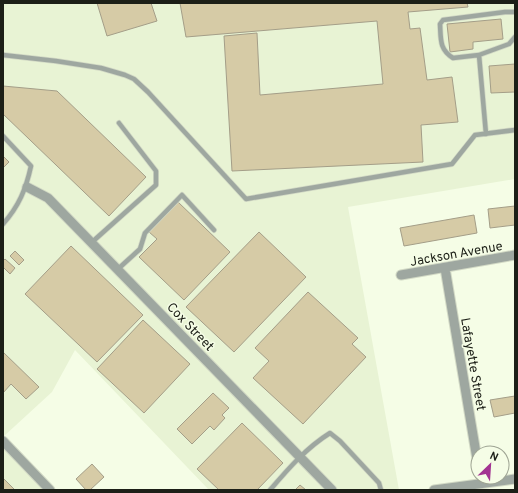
<svg xmlns="http://www.w3.org/2000/svg" width="518" height="493" font-family="Overpass,sans-serif">
<style>
.built{fill:#e8f3d4}
.building{fill:#d6cba6;stroke:#a49e88}
.lines{fill:none;stroke-linecap:round;stroke-linejoin:round}
.lane-casing{stroke:#d2d9c5;stroke-width:6}
.street-casing{stroke:#d2d9c5;stroke-width:11}
.lane{stroke:#9ea7a0;stroke-width:4.5}
.street{stroke:#9ea7a0;stroke-width:9}
.labels{text-anchor:middle;stroke-width:3;stroke-linejoin:round;paint-order:stroke}
.street-label{font-size:13px;fill:#1c1f17;stroke:#f5fde6}
</style>
<rect width="100%" height="100%" fill="#f5fde6"/>
<path class="built" d="M 3,3 L 515,3 L 515,179 L 348,207 L 399,490 L 209,490 L 75,350 L 52,392 L 3,437 Z
M 3,439 L 50,490 L 3,490 Z"/>
<path class="building" d="M 97,3 L 151,3 L 157,21 L 107,36 Z
M 180,3 L 467,3 L 468,7 L 408,12 L 410,29 L 420,28 L 427,80 L 452,77 L 458,122 L 421,125 L 423,162 L 232,171 L 224,36 L 257,33 L 260,95 L 383,84 L 377,21 L 186,37 Z
M 501,19 L 503,39 L 473,42 L 473,49 L 450,52 L 447,24 Z
M 515,64 L 515,92 L 491,93 L 489,66 Z
M 3,86 L 57,91 L 146,177 L 109,216 L 3,114 Z
M 3,156 L 9,162 L 3,168 Z
M 178,202 L 230,252 L 184,300 L 139,257 L 157,239 L 149,232 Z
M 515,206 L 515,225 L 490,228 L 488,209 Z
M 474,215 L 477,233 L 404,246 L 400,228 Z
M 259,232 L 306,277 L 234,352 L 186,307 Z
M 71,246 L 143,315 L 97,362 L 25,294 Z
M 15,251 L 24,260 L 19,265 L 10,256 Z
M 5,259 L 15,268 L 10,274 L 3,267 L 3,261 Z
M 308,292 L 358,338 L 352,344 L 366,357 L 303,424 L 253,378 L 269,361 L 255,348 Z
M 143,320 L 190,364 L 144,413 L 97,369 Z
M 3,352 L 39,387 L 26,399 L 11,384 L 3,393 Z
M 213,393 L 229,408 L 222,415 L 225,418 L 214,430 L 210,426 L 192,444 L 177,429 Z
M 515,396 L 515,413 L 494,417 L 490,400 Z
M 242,423 L 283,463 L 257,490 L 219,490 L 197,469 Z
M 92,464 L 104,477 L 90,490 L 86,490 L 76,479 Z
M 4,479 L 15,490 L 3,490 L 3,481 Z
M 300,485 L 306,490 L 295,490 Z"/>
<g class="lines">
<defs>
<path id="lane" d="M 3,55 L 56,61 L 101,68 L 125,75 L 134,79 L 148,92 L 246,199 L 452,164 L 475,135 L 515,130
M 479,55 L 453,58 C 439,49 441,39 440,24 L 443,20 L 505,12 L 515,12
M 486,134 L 479,55 L 509,44 L 515,37
M 3,136 L 31,166 C 26,189 19,206 3,224
M 91,243 L 156,185 L 156,171 L 119,123
M 118,269 L 140,249 L 145,233 L 182,195 L 214,230
M 270,490 C 288,469 306,448 330,433 L 340,441 L 379,483 L 381,490"/>
<path id="street" d="M 27,187 L 48,198 L 332,490
M 445,268 L 478,465
M 401,275 L 515,255
M 3,441 L 50,490
M 434,490 L 515,479"/>
</defs>
<use href="#lane" class="lane-casing"/>
<use href="#street" class="street-casing"/>
<use href="#lane" class="lane"/>
<use href="#street" class="street"/>
</g>
<g class="labels">
<g class="street-label">
<text transform="translate(456 253) rotate(-10)" y="5">Jackson Avenue</text>
<text transform="translate(191 326) rotate(46)" y="5">Cox Street</text>
<text transform="translate(474 364) rotate(80)" y="5">Lafayette Street</text>
</g>
</g>
<rect width="518" height="493" fill="none" stroke="#1c1f17" stroke-width="8"/>
<g transform="translate(490 465) rotate(25)"><circle r="19" fill="#f5fde6" stroke="#9ea493"/>
<path d="M0-3L7 15L0 10L-7 15Z" fill="#a33492"/>
<text y="-6" font-size="11" font-weight="bold" text-anchor="middle" fill="#1c1f17">N</text>
</g>
</svg>
